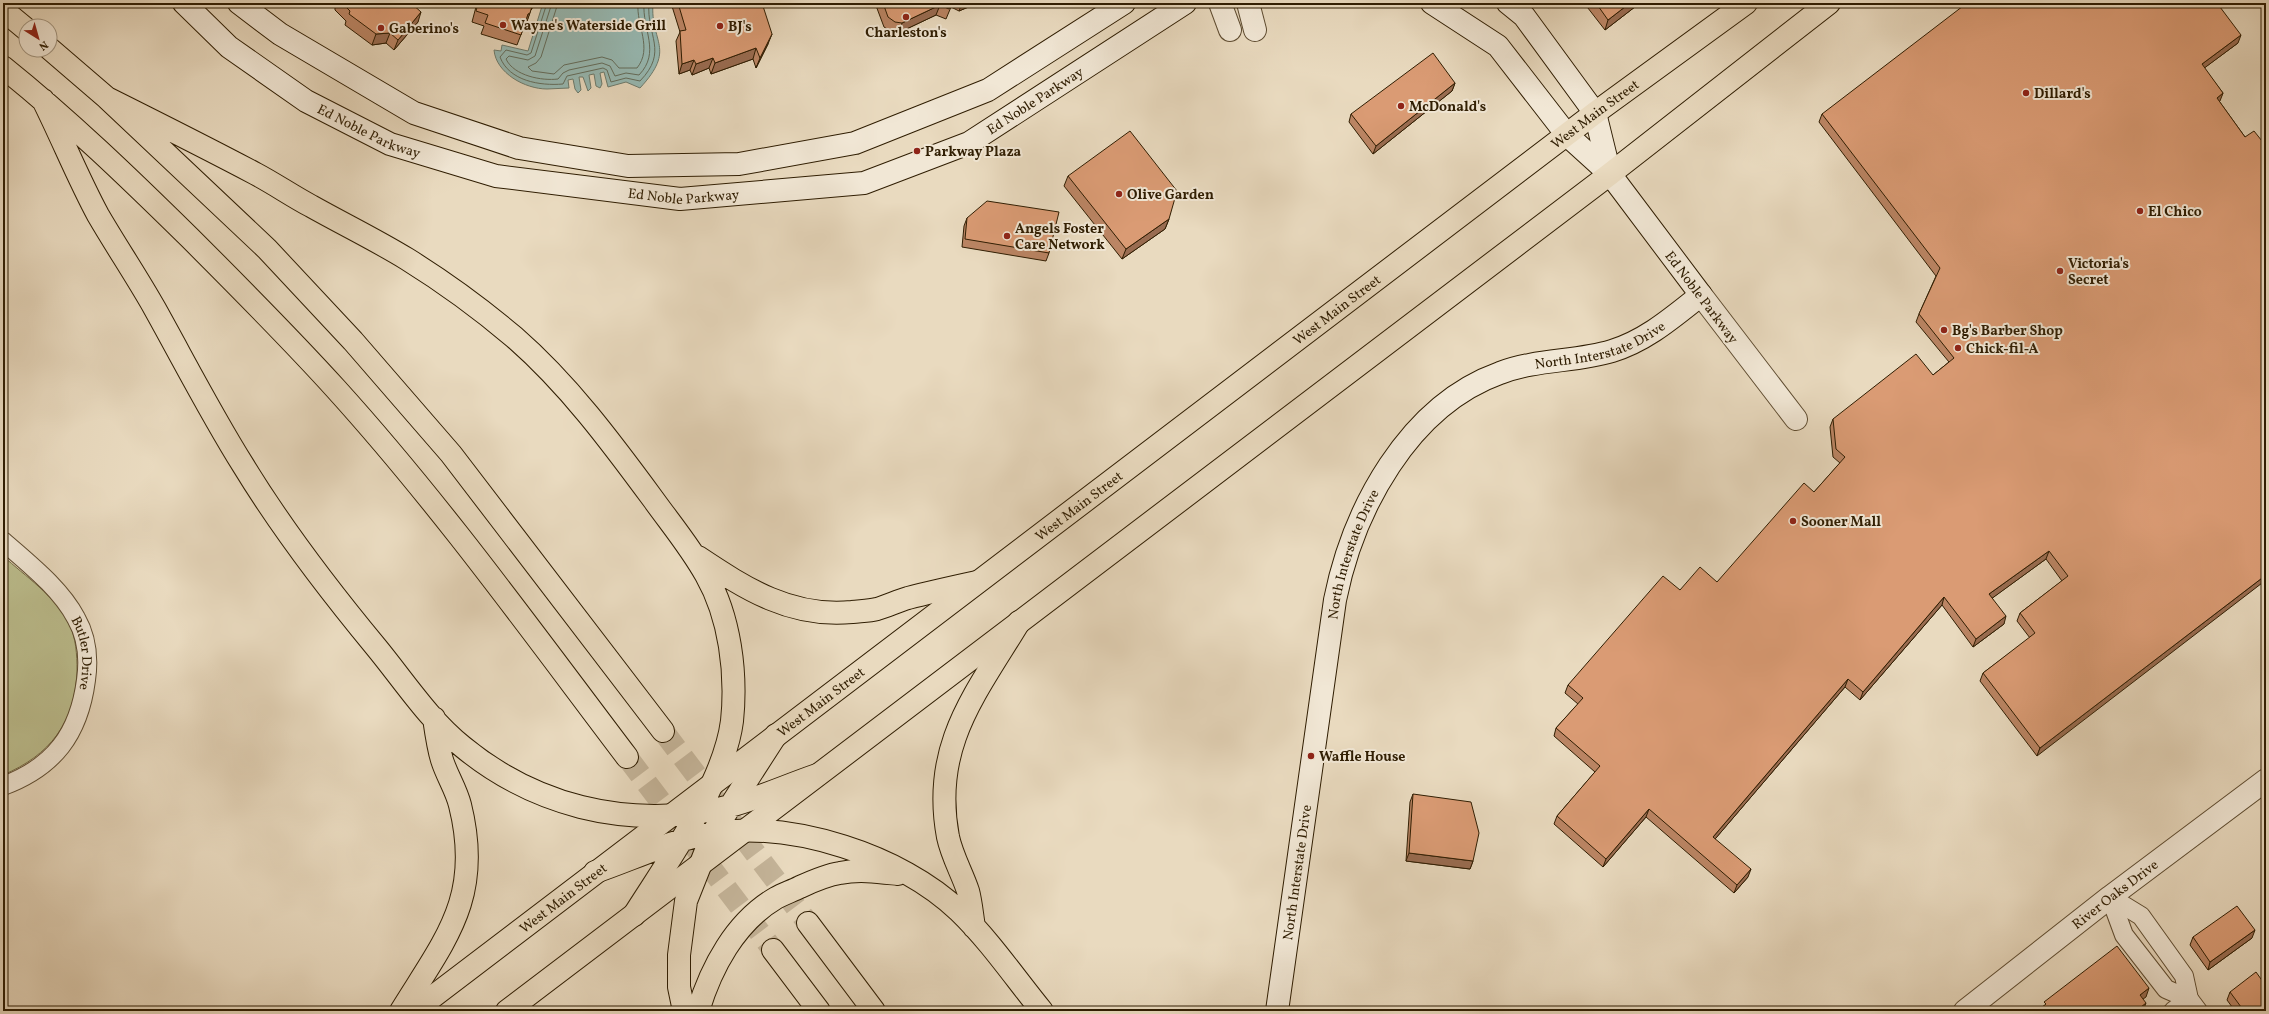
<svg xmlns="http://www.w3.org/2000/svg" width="2269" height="1014" font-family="Vollkorn,serif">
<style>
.green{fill:#bcbe8e;stroke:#766e48}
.water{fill:#97bab4;stroke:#6d7b6d}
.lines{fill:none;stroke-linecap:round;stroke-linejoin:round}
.shore{stroke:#636c5b;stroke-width:1}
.motorway-tunnel{stroke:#c4b499;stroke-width:22;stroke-dasharray:22 11;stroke-linecap:butt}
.minor-casing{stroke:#5e4c31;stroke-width:20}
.tertiary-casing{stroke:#5e4c31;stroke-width:24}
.secondary-casing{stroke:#2f1d02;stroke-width:24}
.primary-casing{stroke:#2f1d02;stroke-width:24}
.motorway-casing{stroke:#2f1d02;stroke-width:24}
.minor{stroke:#f1e7d5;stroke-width:18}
.tertiary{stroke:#f1e7d5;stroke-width:22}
.secondary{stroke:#f1e7d5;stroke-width:22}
.primary{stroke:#e9dabf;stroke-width:22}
.motorway{stroke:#e9dabf;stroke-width:22}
.wall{fill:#bb8564;stroke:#2f1d02}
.shaded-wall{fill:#996c51;stroke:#2f1d02}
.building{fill:#da9b74;stroke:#2f1d02}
.poi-dot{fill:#8f2418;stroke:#f1e7d5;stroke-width:1.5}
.labels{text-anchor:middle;stroke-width:4;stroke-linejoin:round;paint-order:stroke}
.poi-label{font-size:14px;font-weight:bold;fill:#2f1d02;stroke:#f1e7d5;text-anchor:start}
.street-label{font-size:14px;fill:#2f1d02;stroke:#f1e7d5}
</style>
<rect width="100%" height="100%" fill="#e9dabf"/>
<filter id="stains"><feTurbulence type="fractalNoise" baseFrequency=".005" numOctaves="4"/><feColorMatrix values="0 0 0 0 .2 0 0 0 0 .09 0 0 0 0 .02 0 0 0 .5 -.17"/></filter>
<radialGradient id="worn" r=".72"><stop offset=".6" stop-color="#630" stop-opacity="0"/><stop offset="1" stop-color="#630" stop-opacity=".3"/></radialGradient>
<path class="green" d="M 3,556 C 25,576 55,596 69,623 C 76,638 77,654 77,671 C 75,723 50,755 3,775 Z"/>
<path class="water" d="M 543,3 L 653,3 C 650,43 677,48 640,88 L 626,82 L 608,87 L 604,72 L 600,73 L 602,84 L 600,88 L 596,86 L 594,74 L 589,75 L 591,88 L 588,91 L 583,77 L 579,77 L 581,90 L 578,93 L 575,89 L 573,79 L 568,80 L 569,88 C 562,88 554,89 547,89 C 525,89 496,73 494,50 L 501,51 L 502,45 L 528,51 Z"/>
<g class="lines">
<path class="shore" d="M 547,3 L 531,53 L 527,55 L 506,50 L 500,57 C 509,81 540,86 563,84 L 567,76 L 603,68 L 607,70 L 611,82 L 626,78 L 640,81 C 669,51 646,36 649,3
M 552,3 L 535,56 L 528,60 L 509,56 L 506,59 C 514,76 542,81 558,79 L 563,73 L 569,70 L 602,63 L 610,66 L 615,76 L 626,73 L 639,75 C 661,52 642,30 644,3
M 558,3 L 541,57 L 536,63 L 528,67 L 532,71 L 554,74 L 564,65 L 602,57 L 612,60 L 619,68 L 637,68 C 653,48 636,26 638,3"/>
<path class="motorway-tunnel" d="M 663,731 L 808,923
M 627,757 L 773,950"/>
<defs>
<g id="minor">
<path id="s1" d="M 3,541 C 29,564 60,588 76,618 C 87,637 89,659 86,680 C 79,734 54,767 3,786"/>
<path d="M 2110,897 L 2141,916 L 2184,976 L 2189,999 L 2198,1011"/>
<path d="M 2110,897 L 2124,935 L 2166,989 L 2189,999"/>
<path d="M 2173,1011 L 2189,999"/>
</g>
<g id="tertiary">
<path d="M 1220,3 L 1230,30"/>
<path d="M 1248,3 L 1255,30"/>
<path d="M 1701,295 L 1796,419"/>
<path id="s2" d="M 1965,1011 L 2110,897 L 2266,780"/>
</g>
<g id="secondary">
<path id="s3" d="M 184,3 L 229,47 L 306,101 L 390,144 L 496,176 L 680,199 L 864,183 L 969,143 L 1185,3"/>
<path d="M 239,3 L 280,34 L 414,113 L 519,148 L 628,166 L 739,164 L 855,143 L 988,90 L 1124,3"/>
<path d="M 1508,3 L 1524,16 L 1595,113 L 1610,174"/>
<path id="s4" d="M 1277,1011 L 1335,600 C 1353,510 1408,406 1500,373 C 1536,359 1576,362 1612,351 C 1647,340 1673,317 1701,295 L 1610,174 L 1567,135 L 1498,46 L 1432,3"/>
</g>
<g id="primary">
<path id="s5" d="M 414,1011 L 1595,113 L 1746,3"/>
<path d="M 507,1011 L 1610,174 L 1829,3"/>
</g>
<path id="motorway" d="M 3,10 L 26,29
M 50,49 L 107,98 L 267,249 L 353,341 L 451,454 L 663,731
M 3,67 C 69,120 130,179 190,238 C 239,287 289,337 336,389 C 441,505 533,633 627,757
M 107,98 C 157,123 207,148 256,174 C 275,184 292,196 311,206 C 343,224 376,240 407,259 C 444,282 481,309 514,337 C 568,384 611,442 653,499 C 671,524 691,548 706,575 C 730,617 737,673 732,721 C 724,784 668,861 634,915
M 43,100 C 62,138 78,178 98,215 C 116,246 137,277 155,309 C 184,361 211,414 243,465 C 282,529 328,589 376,647 C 404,681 429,720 463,747 C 497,775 538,796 581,807 C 629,819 682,819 730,806 C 759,798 788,785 817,775
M 698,557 C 746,589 791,618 852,612 C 860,611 869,611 877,609 C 887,606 898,601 908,598 C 931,592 954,587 977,582
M 595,872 C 633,859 672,840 712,833 C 793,821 900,855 959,911 C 990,941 1015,978 1042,1011
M 808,923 L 874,1011
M 974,927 C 972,915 971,902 968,891 C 962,873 952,856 948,837 C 931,746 975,695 1019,622
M 773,950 L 819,1011
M 401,1011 C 446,938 483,897 460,805 C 456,789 447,776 442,760 C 438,747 436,732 434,718
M 684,1011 L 679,987 L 679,955 L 686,901 L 713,833 L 776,735
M 698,1011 C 711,968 735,922 776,898 C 783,894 792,891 800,887 C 813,881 827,875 840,873 C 859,869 880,872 898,874"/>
</defs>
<use href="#minor" class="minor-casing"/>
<use href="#tertiary" class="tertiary-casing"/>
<use href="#secondary" class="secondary-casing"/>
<use href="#primary" class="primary-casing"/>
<use href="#motorway" class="motorway-casing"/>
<use href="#minor" class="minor"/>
<use href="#tertiary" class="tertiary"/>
<use href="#secondary" class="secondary"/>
<use href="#primary" class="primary"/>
<use href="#motorway" class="motorway"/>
</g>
<path class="wall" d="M 337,3 L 411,3 L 418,22 L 394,50 L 386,43 L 372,45 L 345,25 L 346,21 L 335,10 L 335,7 Z
M 477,3 L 536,3 L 531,9 L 526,24 L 525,24 L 517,45 L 481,34 L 484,26 L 472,22 Z
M 671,3 L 762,3 L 768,44 L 756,68 L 753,59 L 711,74 L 709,68 L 692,75 L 690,70 L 679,74 L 676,41 L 680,32 Z
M 875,3 L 973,3 L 973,5 L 959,11 L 951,7 L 946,19 L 936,15 L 898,33 L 892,32 L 884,27 Z
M 1584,3 L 1640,3 L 1605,30 Z
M 2238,43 L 2204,68 L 2223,93 L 2219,101 L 2245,137 L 2266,146 L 2037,756 L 1980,681 L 1983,673 L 2030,638 L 2017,621 L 2020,613 L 2062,581 L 2046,559 L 1992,598 L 2004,624 L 1973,647 L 1942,605 L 1860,700 L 1845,687 L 1715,839 L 1748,877 L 1734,893 L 1646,817 L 1603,867 L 1554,824 L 1557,816 L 1595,772 L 1554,736 L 1556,728 L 1578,704 L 1565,693 L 1568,685 L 1680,590 L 1717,582 L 1814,492 L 1840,463 L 1833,457 L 1830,427 L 1833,419 L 1933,375 L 1949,362 L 1916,322 L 1919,314 L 1936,276 L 1819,122 L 1822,114 Z
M 1455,83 L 1452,91 L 1373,154 L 1349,122 L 1351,114 Z
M 1068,176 L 1169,219 L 1165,229 L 1122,259 L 1064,186 Z
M 967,218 L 1049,253 L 1046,261 L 962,247 L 964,226 Z
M 1413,794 L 1473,861 L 1470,869 L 1406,861 L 1410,802 Z
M 2193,937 L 2252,938 L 2208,970 L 2190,945 Z
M 2230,992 L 2266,1011 L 2235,1011 L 2227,1000 Z"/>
<path class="shaded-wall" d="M 533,3 L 536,3 L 531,10 Z
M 962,3 L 973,3 L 973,5 L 959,11 Z
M 1630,3 L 1640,3 L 1605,30 L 1608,20 Z
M 940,5 L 936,15 L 898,33 L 902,23 Z
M 421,12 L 418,22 L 394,50 L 398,40 Z
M 530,13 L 526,24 L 524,24 L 528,14 Z
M 390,33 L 386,43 L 372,45 L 376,34 Z
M 772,34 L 768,44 L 756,68 L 760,58 Z
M 2241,35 L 2238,43 L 2199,72 L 2202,64 Z
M 756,48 L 753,59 L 711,74 L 715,63 Z
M 713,58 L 709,68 L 692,75 L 696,64 Z
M 694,60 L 690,70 L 679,74 L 682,64 Z
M 1455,83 L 1452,91 L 1373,154 L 1376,146 Z
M 2223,93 L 2220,101 L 2214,106 L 2217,98 Z
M 1169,219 L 1165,229 L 1122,259 L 1126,249 Z
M 2049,551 L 2046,559 L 1987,602 L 1989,594 Z
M 2266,575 L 2266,580 L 2037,756 L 2040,748 Z
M 1944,597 L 1942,605 L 1860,700 L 1863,692 Z
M 2006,616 L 2004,624 L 1973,647 L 1976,639 Z
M 1848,679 L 1845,687 L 1710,845 L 1713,837 Z
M 1649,809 L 1646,817 L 1603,867 L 1606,859 Z
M 1409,853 L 1473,861 L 1470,869 L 1406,861 Z
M 1751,869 L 1748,877 L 1734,893 L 1737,885 Z
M 2255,930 L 2252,938 L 2208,970 L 2210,962 Z
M 2149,988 L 2146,997 L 2136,1004 L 2140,995 Z
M 2146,1003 L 2143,1011 L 2136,1011 Z"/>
<path class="building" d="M 342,3 L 411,3 L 421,12 L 398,40 L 390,33 L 376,34 L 349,14 L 350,11 Z
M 478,3 L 533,3 L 530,13 L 528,14 L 521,35 L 485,23 L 488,15 L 476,11 Z
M 678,3 L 762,3 L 772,34 L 760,58 L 756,48 L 715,63 L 713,58 L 696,64 L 694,60 L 682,64 L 680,31 L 686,30 Z
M 883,3 L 952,3 L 949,9 L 940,5 L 902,23 L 895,22 L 888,17 Z
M 1596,3 L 1630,3 L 1608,20 Z
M 1967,3 L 2217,3 L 2241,35 L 2202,64 L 2223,93 L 2217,98 L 2245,137 L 2254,131 L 2266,146 L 2266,575 L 2040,748 L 1983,673 L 2035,633 L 2020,613 L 2068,576 L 2049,551 L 1989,594 L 2006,616 L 1976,639 L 1944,597 L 1863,692 L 1848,679 L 1713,837 L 1751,869 L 1737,885 L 1649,809 L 1606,859 L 1557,816 L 1600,766 L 1556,728 L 1583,698 L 1568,685 L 1663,576 L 1680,590 L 1700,567 L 1717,582 L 1804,483 L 1814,492 L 1845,457 L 1836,449 L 1833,419 L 1916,354 L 1933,375 L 1954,358 L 1919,314 L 1940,268 L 1822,114 Z
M 1433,53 L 1455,83 L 1376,146 L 1351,114 Z
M 1130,131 L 1177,191 L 1169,219 L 1126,249 L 1068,176 Z
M 987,201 L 1059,212 L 1049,253 L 965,239 L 967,218 Z
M 1413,794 L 1471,802 L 1479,833 L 1473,861 L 1409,853 Z
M 2237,906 L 2255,930 L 2210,962 L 2193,937 Z
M 2117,946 L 2149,988 L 2140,995 L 2146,1003 L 2136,1011 L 2037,1011 L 2046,1004 L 2044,1002 Z
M 2256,972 L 2266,986 L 2266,1011 L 2244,1011 L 2230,992 Z"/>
<g class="poi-dot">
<circle cx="906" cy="17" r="4"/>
<circle cx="503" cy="25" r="4"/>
<circle cx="720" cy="26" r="4"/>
<circle cx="381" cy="28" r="4"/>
<circle cx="2026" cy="93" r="4"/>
<circle cx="1401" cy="106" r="4"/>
<circle cx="917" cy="151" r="4"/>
<circle cx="1119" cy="194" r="4"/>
<circle cx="2140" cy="211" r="4"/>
<circle cx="1007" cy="236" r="4"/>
<circle cx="2060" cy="271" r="4"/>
<circle cx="1944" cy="330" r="4"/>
<circle cx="1958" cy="348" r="4"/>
<circle cx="1793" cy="521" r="4"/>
<circle cx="1311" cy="756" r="4"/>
</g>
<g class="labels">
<g class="poi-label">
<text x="511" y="30">Wayne's Waterside Grill</text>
<text x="728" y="31">BJ's</text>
<text x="389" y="33">Gaberino's</text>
<text x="906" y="37" text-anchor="middle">Charleston's</text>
<text x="2034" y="98">Dillard's</text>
<text x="1409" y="111">McDonald's</text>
<text x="925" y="156">Parkway Plaza</text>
<text x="1127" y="199">Olive Garden</text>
<text x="2148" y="216">El Chico</text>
<text x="1015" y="233">Angels Foster<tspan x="1015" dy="16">Care Network</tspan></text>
<text x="2068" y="268">Victoria's<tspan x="2068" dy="16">Secret</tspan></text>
<text x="1952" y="335">Bg's Barber Shop</text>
<text x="1966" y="353">Chick-fil-A</text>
<text x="1801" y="526">Sooner Mall</text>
<text x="1319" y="761">Waffle House</text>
</g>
<g class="street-label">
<text dy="5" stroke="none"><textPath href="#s3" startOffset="923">Ed Noble Parkway</textPath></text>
<text dy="5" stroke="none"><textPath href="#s5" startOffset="1483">West Main Street</textPath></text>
<text dy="5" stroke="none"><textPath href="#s3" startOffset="227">Ed Noble Parkway</textPath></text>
<text dy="5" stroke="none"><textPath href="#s3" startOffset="551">Ed Noble Parkway</textPath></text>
<text transform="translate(1702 297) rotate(53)" y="5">Ed Noble Parkway</text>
<text dy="5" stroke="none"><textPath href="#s5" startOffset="1159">West Main Street</textPath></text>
<text dy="5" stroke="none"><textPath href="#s4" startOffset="812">North Interstate Drive</textPath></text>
<text dy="5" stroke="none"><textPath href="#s5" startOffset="835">West Main Street</textPath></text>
<text dy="5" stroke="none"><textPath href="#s4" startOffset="464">North Interstate Drive</textPath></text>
<text dy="5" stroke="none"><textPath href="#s1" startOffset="143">Butler Drive</textPath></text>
<text dy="5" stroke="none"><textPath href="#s5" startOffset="511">West Main Street</textPath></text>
<text dy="5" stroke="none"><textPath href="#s4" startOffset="140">North Interstate Drive</textPath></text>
<text dy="5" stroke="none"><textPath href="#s2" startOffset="190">River Oaks Drive</textPath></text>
<text dy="5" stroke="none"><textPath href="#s5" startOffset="187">West Main Street</textPath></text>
</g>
</g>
<rect width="2269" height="1014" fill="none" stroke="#e9dabf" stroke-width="16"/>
<rect x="4" y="4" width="2261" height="1006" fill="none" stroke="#2f1d02" stroke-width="2"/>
<rect x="8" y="8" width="2253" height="998" fill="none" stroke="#2f1d02"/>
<g transform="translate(38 38) rotate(143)"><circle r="19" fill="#f1e7d5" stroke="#a39681"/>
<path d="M0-3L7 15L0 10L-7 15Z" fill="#8f2418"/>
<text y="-6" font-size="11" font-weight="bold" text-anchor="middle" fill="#2f1d02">N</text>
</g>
<rect width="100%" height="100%" filter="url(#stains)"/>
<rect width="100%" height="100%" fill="url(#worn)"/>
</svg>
